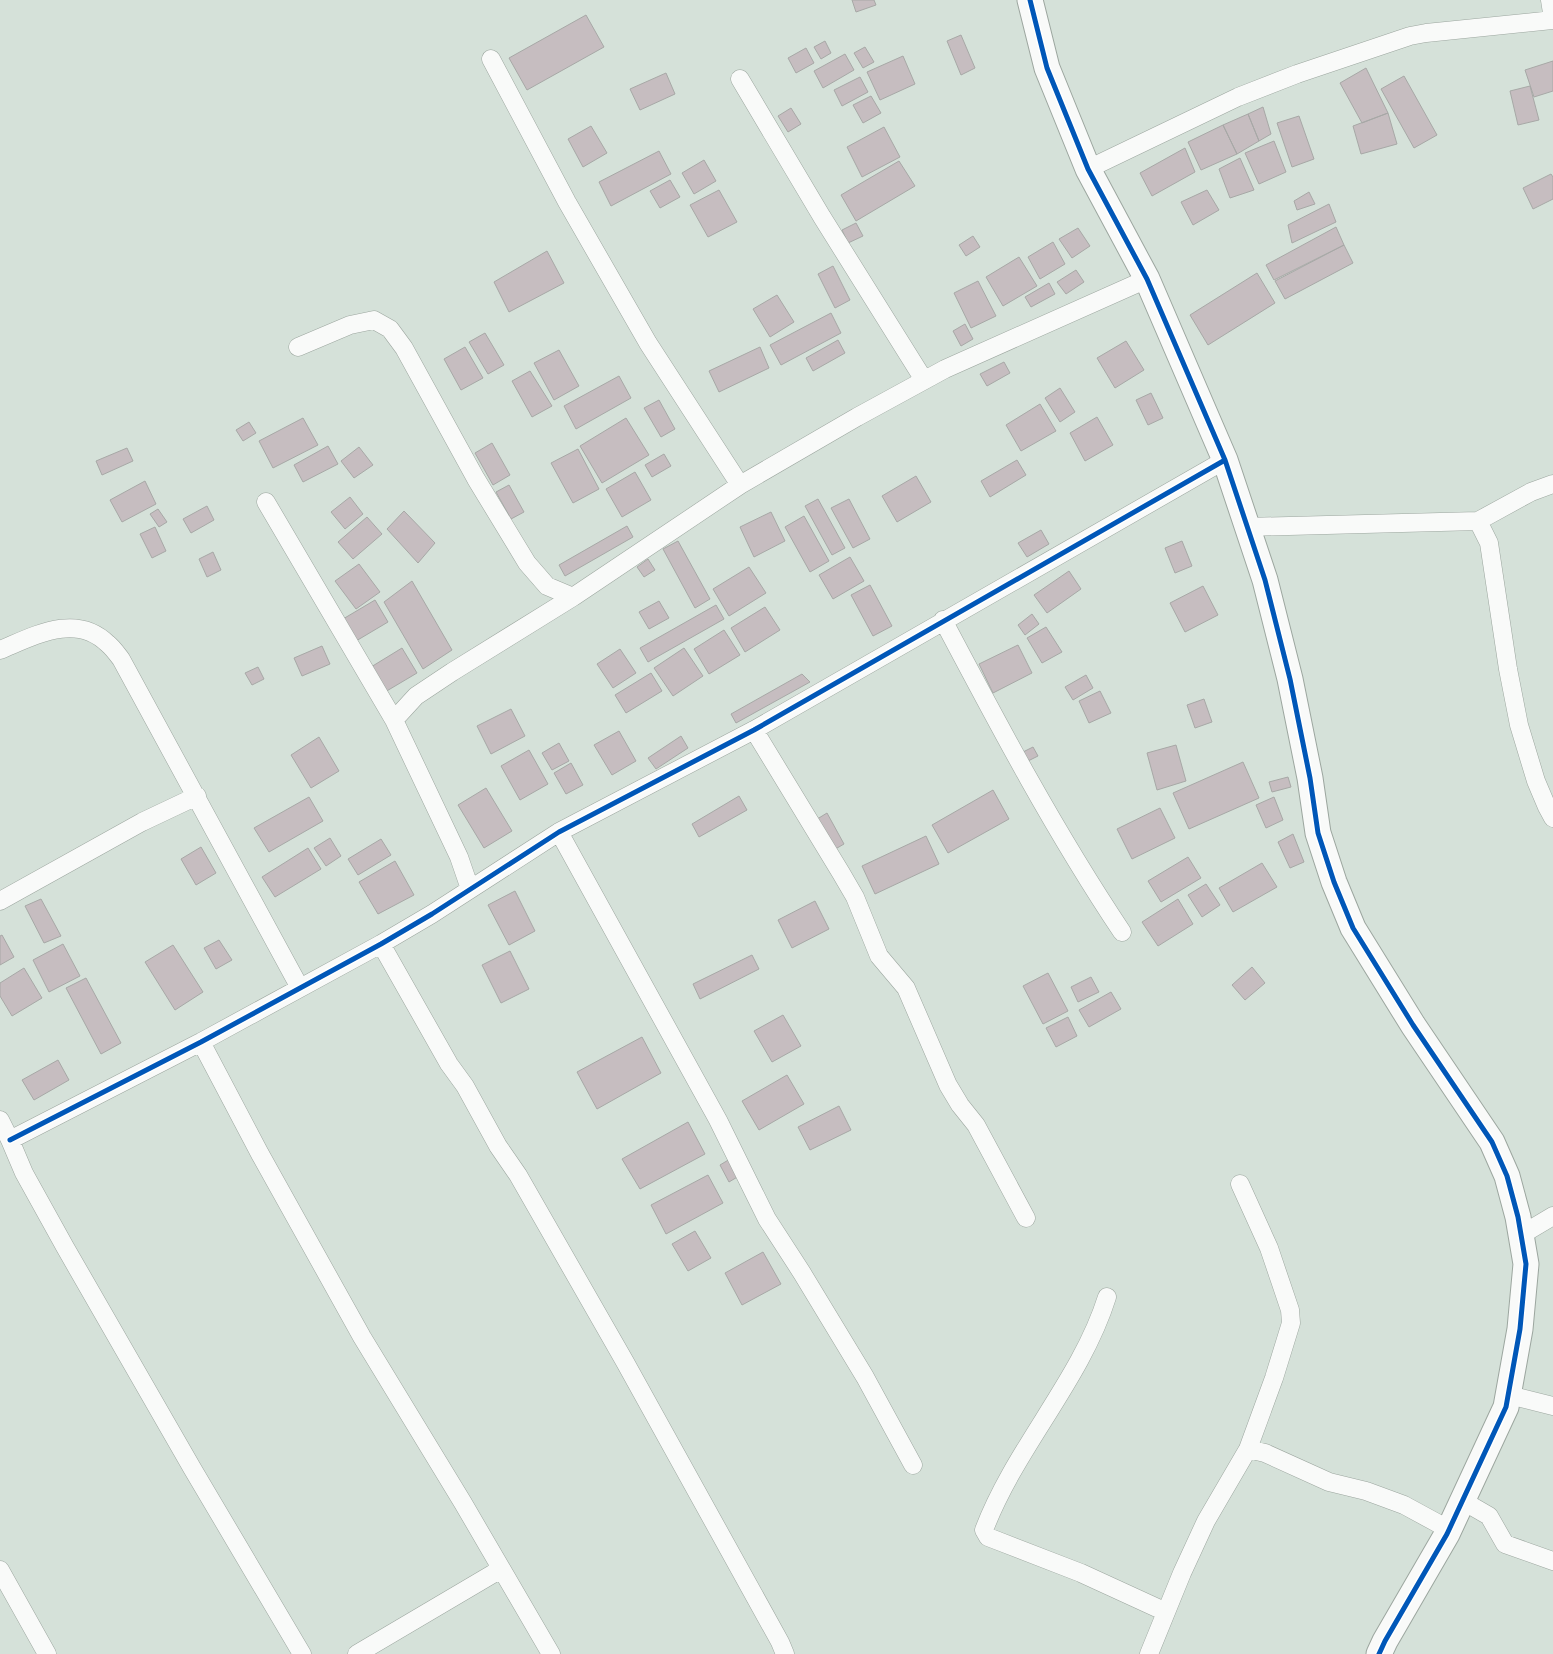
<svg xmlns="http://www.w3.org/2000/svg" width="1553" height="1654" font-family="'PT Serif',serif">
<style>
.building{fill:#c6bdc0;stroke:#a7a8a6}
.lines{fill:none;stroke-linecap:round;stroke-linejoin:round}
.street-casing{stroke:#9ca69f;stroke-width:19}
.secondary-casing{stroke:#9ca69f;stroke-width:27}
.street{stroke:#f9faf9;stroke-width:18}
.secondary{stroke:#f9faf9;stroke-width:25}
.cycleway-casing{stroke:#fff;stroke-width:8}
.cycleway{stroke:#0057b8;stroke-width:5}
</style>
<rect width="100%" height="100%" fill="#d5e1d9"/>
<path class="building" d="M 852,0 L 874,0 L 876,5 L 856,12 Z
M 586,15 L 604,47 L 527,90 L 509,58 Z
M 961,35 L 975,68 L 961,75 L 947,41 Z
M 825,41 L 831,53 L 821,59 L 814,47 Z
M 865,47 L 874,62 L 863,68 L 854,53 Z
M 806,48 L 814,63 L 796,73 L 788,58 Z
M 845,54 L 854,70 L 823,88 L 814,71 Z
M 903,56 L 915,84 L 880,100 L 867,72 Z
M 1553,61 L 1553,91 L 1534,97 L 1525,70 Z
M 1366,68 L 1388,113 L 1362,123 L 1340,83 Z
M 666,73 L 675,94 L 640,110 L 630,89 Z
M 1404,76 L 1437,135 L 1414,148 L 1381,89 Z
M 860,77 L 868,92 L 842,106 L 834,90 Z
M 1530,86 L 1539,120 L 1518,125 L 1510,91 Z
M 871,96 L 881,113 L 863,123 L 853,105 Z
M 1263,107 L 1271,134 L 1259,141 L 1248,114 Z
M 791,108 L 801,124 L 788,132 L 778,116 Z
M 1388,113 L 1397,144 L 1361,154 L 1353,126 Z
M 1248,114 L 1259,141 L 1237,154 L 1223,125 Z
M 1299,116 L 1314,159 L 1292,167 L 1277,123 Z
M 1223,125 L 1237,154 L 1201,170 L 1188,142 Z
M 591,126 L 607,153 L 583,167 L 568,139 Z
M 884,127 L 900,157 L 862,177 L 847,147 Z
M 1274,141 L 1286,172 L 1259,184 L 1245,153 Z
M 1185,148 L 1195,172 L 1152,196 L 1140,173 Z
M 659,151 L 671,174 L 611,206 L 599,182 Z
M 1240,158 L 1254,190 L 1230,198 L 1219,169 Z
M 704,160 L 716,181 L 694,194 L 682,173 Z
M 899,161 L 915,186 L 856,221 L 841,195 Z
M 1551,174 L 1553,177 L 1553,199 L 1533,209 L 1523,188 Z
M 670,180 L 680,197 L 660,208 L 650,191 Z
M 719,190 L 737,222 L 708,237 L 690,205 Z
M 1207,190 L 1219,210 L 1193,225 L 1181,202 Z
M 1309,192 L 1315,204 L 1297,210 L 1294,201 Z
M 1329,204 L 1336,222 L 1292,243 L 1288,225 Z
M 856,223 L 863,236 L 848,243 L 842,230 Z
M 1336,227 L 1344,245 L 1274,280 L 1266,265 Z
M 1078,228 L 1090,246 L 1072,258 L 1059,239 Z
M 973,236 L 980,247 L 966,256 L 959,245 Z
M 1053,242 L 1065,264 L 1040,279 L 1028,257 Z
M 1344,245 L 1353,263 L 1285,299 L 1275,281 Z
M 547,251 L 564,283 L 509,312 L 494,282 Z
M 1019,257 L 1037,286 L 1003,306 L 986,277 Z
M 833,266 L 850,300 L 835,308 L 818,274 Z
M 1076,270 L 1084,282 L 1066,294 L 1057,282 Z
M 1257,273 L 1275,303 L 1208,345 L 1190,315 Z
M 978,281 L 996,316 L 971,328 L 954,293 Z
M 1049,283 L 1055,294 L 1031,307 L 1025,297 Z
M 777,295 L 794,322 L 770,337 L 753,309 Z
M 831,313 L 841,333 L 781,365 L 770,345 Z
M 965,324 L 973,339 L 961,346 L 953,331 Z
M 485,333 L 504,365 L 488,374 L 469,342 Z
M 838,340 L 845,353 L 813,371 L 806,358 Z
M 1126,341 L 1144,370 L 1115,388 L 1097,358 Z
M 465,347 L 483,378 L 461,390 L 444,359 Z
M 760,347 L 769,368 L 719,392 L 709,371 Z
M 559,350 L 579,386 L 554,400 L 534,363 Z
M 1004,362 L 1010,373 L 987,386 L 980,374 Z
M 530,371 L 552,406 L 532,417 L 512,381 Z
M 619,376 L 631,398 L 576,429 L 564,406 Z
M 1060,388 L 1075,412 L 1060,422 L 1045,398 Z
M 1151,393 L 1163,418 L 1148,425 L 1136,400 Z
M 659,400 L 675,429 L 661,437 L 644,408 Z
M 1040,404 L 1056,431 L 1021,451 L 1006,425 Z
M 1097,417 L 1113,445 L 1085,461 L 1070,433 Z
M 303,418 L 318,445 L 273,468 L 259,441 Z
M 626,418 L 649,455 L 602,483 L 580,446 Z
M 249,422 L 256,433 L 243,441 L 236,430 Z
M 492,443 L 510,475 L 493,485 L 475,453 Z
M 328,446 L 338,464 L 303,482 L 294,465 Z
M 359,447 L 373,465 L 354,478 L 341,461 Z
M 127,448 L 133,461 L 102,475 L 96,461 Z
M 578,449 L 599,489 L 573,503 L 551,463 Z
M 664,454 L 671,466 L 652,477 L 645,465 Z
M 1017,460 L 1026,475 L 990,497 L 981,481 Z
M 635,472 L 651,500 L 622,517 L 606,489 Z
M 916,476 L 931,502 L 897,522 L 882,496 Z
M 145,481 L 156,504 L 122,522 L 110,500 Z
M 509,485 L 524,512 L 511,519 L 496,492 Z
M 350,497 L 363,514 L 345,529 L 331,512 Z
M 818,499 L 845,548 L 832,555 L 805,506 Z
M 849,499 L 870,539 L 853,548 L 831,508 Z
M 207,506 L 214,520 L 191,533 L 183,519 Z
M 158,509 L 167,522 L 159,527 L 150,514 Z
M 404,511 L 435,543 L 418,563 L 387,529 Z
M 771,512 L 785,541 L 754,557 L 740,527 Z
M 804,516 L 829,561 L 810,572 L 785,527 Z
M 367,517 L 382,534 L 353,559 L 338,542 Z
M 627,526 L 633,537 L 565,576 L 559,565 Z
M 155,527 L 166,551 L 152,558 L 140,534 Z
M 1041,530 L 1049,544 L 1027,557 L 1018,543 Z
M 678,541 L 710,599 L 695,608 L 663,549 Z
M 1182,541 L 1192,566 L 1175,573 L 1165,548 Z
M 213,552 L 221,570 L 207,577 L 199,559 Z
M 850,557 L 864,581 L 833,599 L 819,575 Z
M 648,559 L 655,570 L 644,577 L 637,567 Z
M 359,564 L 380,592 L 356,609 L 335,581 Z
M 749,567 L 766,593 L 729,616 L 713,589 Z
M 1069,571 L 1081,589 L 1047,613 L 1034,595 Z
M 412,581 L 452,650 L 423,669 L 384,602 Z
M 870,585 L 892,626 L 873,636 L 851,595 Z
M 1203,586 L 1218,615 L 1185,632 L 1170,603 Z
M 375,600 L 388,622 L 356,641 L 343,619 Z
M 659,601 L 669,618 L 649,629 L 639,612 Z
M 716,605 L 724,619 L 648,662 L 640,648 Z
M 765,607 L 780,630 L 745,652 L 731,628 Z
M 1032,614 L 1039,624 L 1025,635 L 1018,625 Z
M 1046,627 L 1062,652 L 1042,663 L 1027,638 Z
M 724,630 L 740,655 L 709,674 L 694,649 Z
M 1018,645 L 1032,673 L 993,693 L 979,664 Z
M 322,646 L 330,664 L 302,676 L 294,658 Z
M 402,648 L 417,673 L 385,692 L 371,667 Z
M 684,648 L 703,676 L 673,696 L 654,668 Z
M 620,649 L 636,673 L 613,688 L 597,664 Z
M 258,667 L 264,679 L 252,685 L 245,673 Z
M 651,673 L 662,691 L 626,713 L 615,695 Z
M 802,674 L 810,682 L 736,723 L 731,714 Z
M 1086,675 L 1093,688 L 1073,700 L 1065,687 Z
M 1100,691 L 1111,713 L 1089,723 L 1079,701 Z
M 1204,699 L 1212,722 L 1195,728 L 1187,705 Z
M 511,709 L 525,736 L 491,754 L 477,726 Z
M 619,731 L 636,761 L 612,775 L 594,745 Z
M 681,736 L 688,748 L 656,769 L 648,758 Z
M 319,737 L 339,771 L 311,788 L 291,755 Z
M 559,743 L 569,761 L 552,770 L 542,753 Z
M 1176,745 L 1186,781 L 1157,790 L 1147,753 Z
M 1033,747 L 1038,756 L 1024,763 L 1019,754 Z
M 529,750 L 548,784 L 520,800 L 501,766 Z
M 1243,762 L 1259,798 L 1189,829 L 1173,793 Z
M 571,763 L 583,785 L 566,794 L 554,773 Z
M 1288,777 L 1291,787 L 1272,792 L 1269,782 Z
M 486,788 L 512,831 L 484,848 L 458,805 Z
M 993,790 L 1009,819 L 948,853 L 932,825 Z
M 739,796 L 747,810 L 699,837 L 692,824 Z
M 309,797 L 323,821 L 269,852 L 254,828 Z
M 1274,797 L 1283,820 L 1266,828 L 1256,805 Z
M 1160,808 L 1175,838 L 1132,859 L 1117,829 Z
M 827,813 L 844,844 L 832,851 L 814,821 Z
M 1293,834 L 1304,862 L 1290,868 L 1278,842 Z
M 926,836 L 939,864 L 875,894 L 862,866 Z
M 330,838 L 341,856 L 326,866 L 314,848 Z
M 381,839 L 391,855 L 358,875 L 348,859 Z
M 201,847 L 216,873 L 196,885 L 181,859 Z
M 308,848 L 321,869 L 275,897 L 262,877 Z
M 1188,857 L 1201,878 L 1161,902 L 1148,881 Z
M 395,861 L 414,895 L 378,914 L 359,882 Z
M 1262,863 L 1277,887 L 1233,912 L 1219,888 Z
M 1206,884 L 1220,905 L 1202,917 L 1188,895 Z
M 515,891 L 535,931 L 509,945 L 488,905 Z
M 41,899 L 61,936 L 44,943 L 25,906 Z
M 1178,899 L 1193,924 L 1158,946 L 1142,922 Z
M 815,901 L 829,929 L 792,948 L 778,920 Z
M 2,935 L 14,957 L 0,965 L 0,936 Z
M 219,940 L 232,960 L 216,969 L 204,948 Z
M 63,944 L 80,976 L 49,992 L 33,960 Z
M 173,945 L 203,992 L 175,1010 L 145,962 Z
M 510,951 L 529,989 L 501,1003 L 482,965 Z
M 752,955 L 759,969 L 700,999 L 693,984 Z
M 1252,967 L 1265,983 L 1245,1000 L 1232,985 Z
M 24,968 L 42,998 L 12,1016 L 0,996 L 0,983 Z
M 1048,973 L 1068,1011 L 1043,1024 L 1023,986 Z
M 1091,977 L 1099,992 L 1078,1002 L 1071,987 Z
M 86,978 L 121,1043 L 101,1054 L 66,988 Z
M 1111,992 L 1121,1009 L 1089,1027 L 1079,1010 Z
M 783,1015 L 801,1046 L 772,1062 L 754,1031 Z
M 1068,1017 L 1077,1036 L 1056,1047 L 1046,1028 Z
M 642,1037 L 661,1073 L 597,1109 L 577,1072 Z
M 58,1060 L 69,1080 L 34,1100 L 22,1080 Z
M 787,1075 L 804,1104 L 759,1130 L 742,1101 Z
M 839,1106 L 851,1130 L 810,1150 L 798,1127 Z
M 688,1122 L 705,1154 L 640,1189 L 622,1159 Z
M 735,1156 L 744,1173 L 729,1182 L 720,1165 Z
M 708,1175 L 723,1203 L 666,1234 L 651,1205 Z
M 695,1231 L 711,1258 L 688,1271 L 672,1244 Z
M 763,1252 L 781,1284 L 742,1305 L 725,1273 Z"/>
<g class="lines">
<defs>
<path id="street" d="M 1550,0 L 1553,19
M 491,59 L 567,202 L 648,343 L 740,485
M 740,79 L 822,217 L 924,380
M 1088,169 L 1238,97 L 1297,74 L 1410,36 L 1426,33 L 1553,20
M 298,347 L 350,325 L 374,320 L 390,329 L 404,348 L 476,479 L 527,563 L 547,586 L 573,597
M 266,502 L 394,720 L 459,857 L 470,889
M 1478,521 L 1489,543 L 1508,669 L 1519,725 L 1536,781 L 1547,807 L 1553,818
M 1247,527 L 1478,521 L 1531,492 L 1553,484
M 943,620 C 999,726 1055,832 1122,932
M 0,650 C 34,636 76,612 108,644 C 113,648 117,654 121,659 L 300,988
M 394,720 L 416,696 L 452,672 L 573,597 L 740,485 L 857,417 L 945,369 L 1147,279
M 754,730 L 841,873 L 855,897 L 879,956 L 906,988 L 948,1085 L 960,1105 L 976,1125 L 1026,1218
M 559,832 L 718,1120 L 767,1219 L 802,1273 L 865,1377 L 913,1465
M 0,901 L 142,822 L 197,796
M 381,944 L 449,1064 L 465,1086 L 498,1146 L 518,1175 L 625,1362 L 780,1642 L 785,1654
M 201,1042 L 260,1154 L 362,1337 L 463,1503 L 551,1654
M 0,1120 L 10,1140 L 24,1173 L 65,1247 L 192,1468 L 302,1654
M 10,1140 L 201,1042 L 381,944 L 432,914 L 559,832 L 754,730 L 1225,460
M 1521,1235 L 1553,1216
M 1107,1297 C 1081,1380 1015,1448 984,1530 L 988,1537 L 1081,1573 L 1166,1612
M 1509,1395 L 1553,1406
M 1248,1449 L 1265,1453 L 1329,1482 L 1366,1491 L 1404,1505 L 1450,1530
M 1463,1501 L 1489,1516 L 1505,1544 L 1553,1561
M 0,1570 L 47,1654
M 357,1654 L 501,1569
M 1149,1654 L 1182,1573 L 1206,1521 L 1248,1449 L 1274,1378 L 1291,1323 L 1290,1310 L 1269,1248 L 1240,1184"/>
<path id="secondary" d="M 1030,0 L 1047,68 L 1088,169 L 1147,279 L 1225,460 L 1265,580 L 1290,679 L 1310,778 L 1318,833 L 1334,882 L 1353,928 L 1413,1025 L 1492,1142 L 1507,1176 L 1518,1217 L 1526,1264 L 1520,1329 L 1506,1407 L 1447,1534 L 1385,1641 L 1379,1654"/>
</defs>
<use href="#street" class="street-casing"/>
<use href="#secondary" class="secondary-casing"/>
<use href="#street" class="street"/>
<use href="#secondary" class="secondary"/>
<defs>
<path id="cycleway" d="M 1030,0 L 1047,68 L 1088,169 L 1147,279 L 1225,460 L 1265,580 L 1290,679 L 1310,778 L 1318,833 L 1334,882 L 1353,928 L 1413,1025 L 1492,1142 L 1507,1176 L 1518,1217 L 1526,1264 L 1520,1329 L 1506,1407 L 1447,1534 L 1385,1641 L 1379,1654
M 10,1140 L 201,1042 L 381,944 L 432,914 L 559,832 L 754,730 L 1225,460"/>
</defs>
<use href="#cycleway" class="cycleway-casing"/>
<use href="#cycleway" class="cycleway"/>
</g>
</svg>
